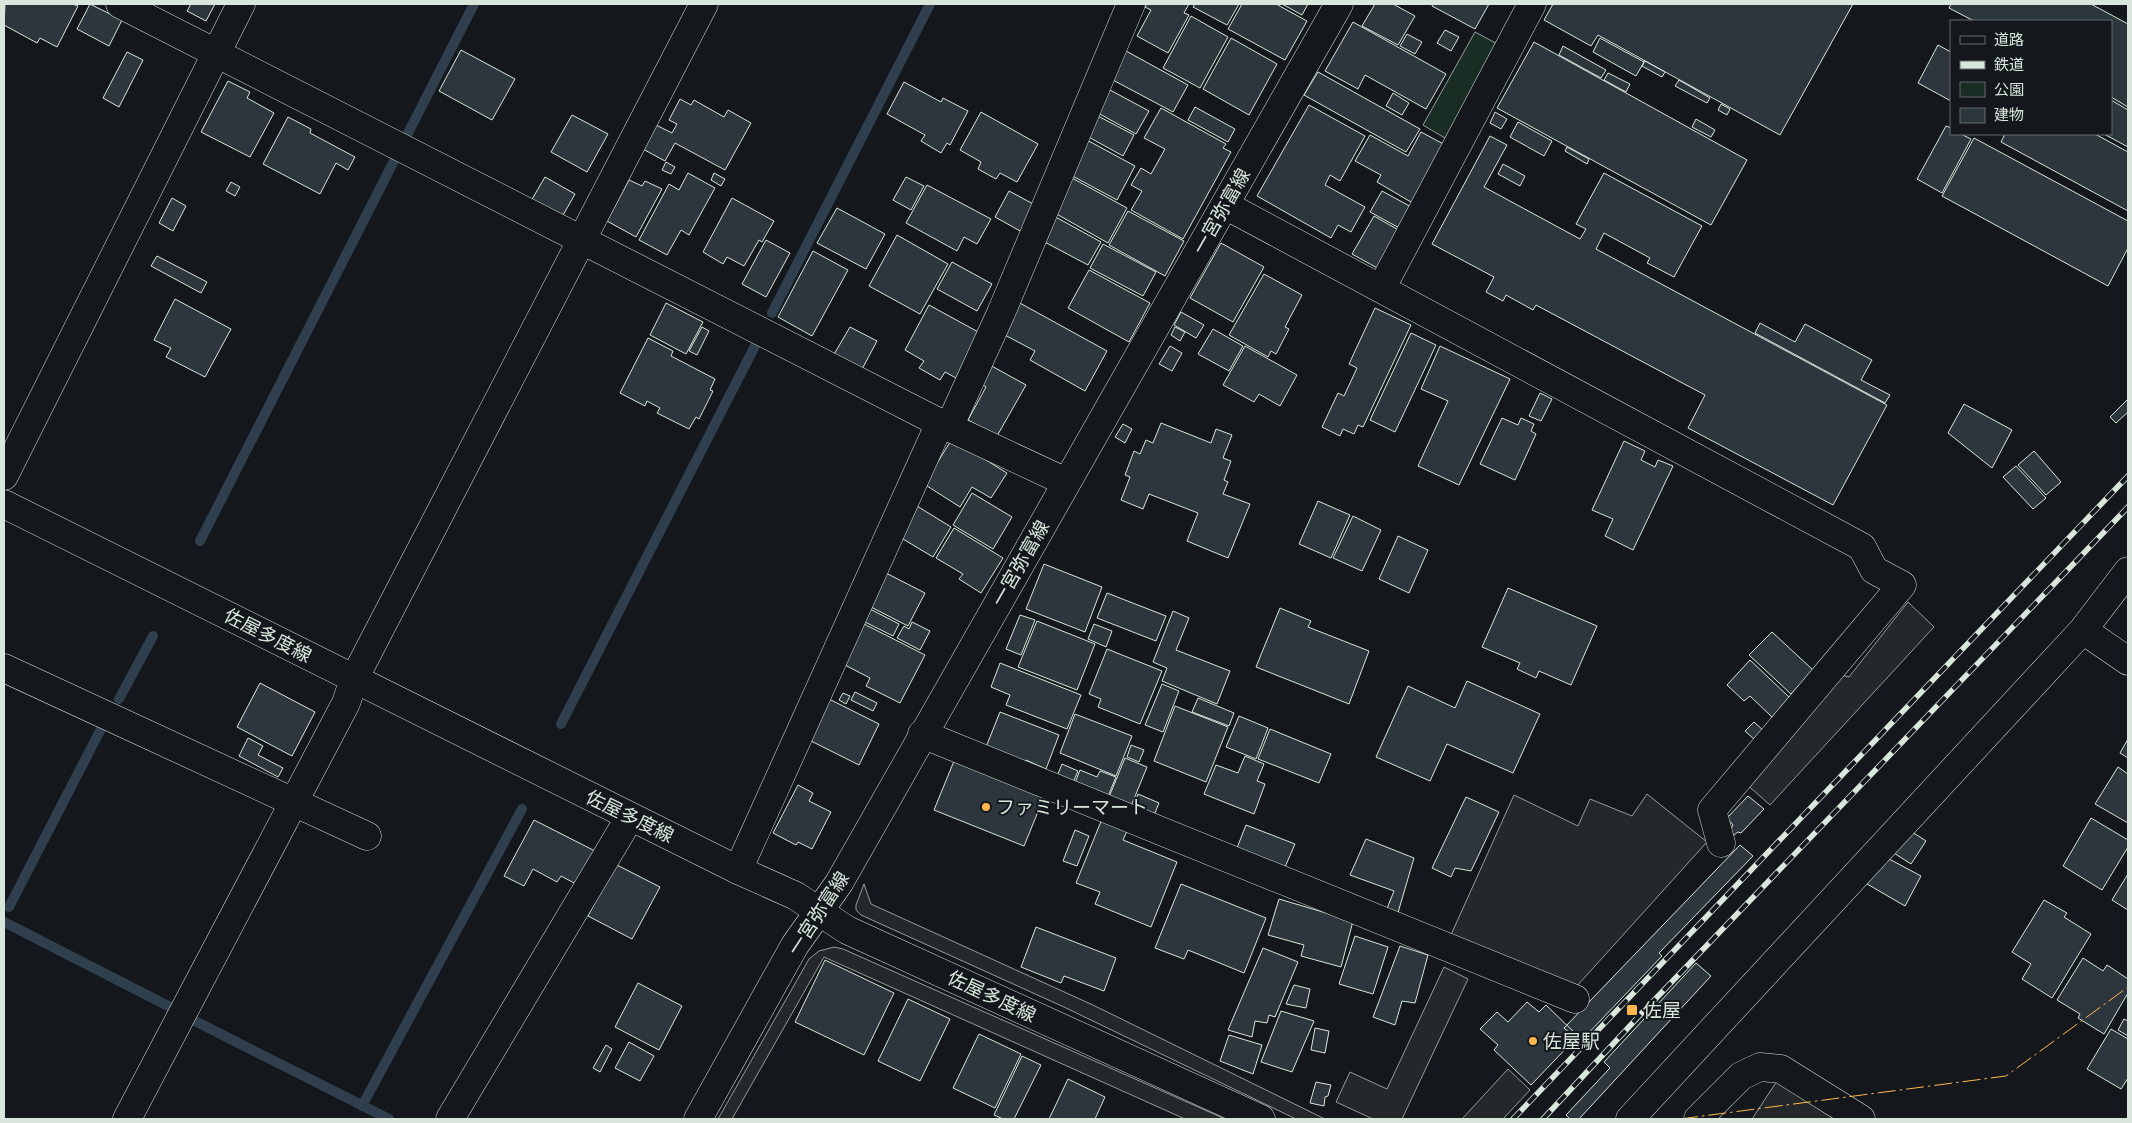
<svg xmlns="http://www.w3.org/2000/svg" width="2132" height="1123" font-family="Signika,'Noto Sans JP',sans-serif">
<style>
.green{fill:#1a2d24;stroke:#939e99}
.parking{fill:#24282b;stroke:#939e99}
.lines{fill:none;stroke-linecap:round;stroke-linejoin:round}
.stream{stroke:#2f3f4d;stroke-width:10}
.building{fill:#2c363c;stroke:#d8e6dc}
.minor-casing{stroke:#d8e6dc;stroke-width:29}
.secondary-casing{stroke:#d8e6dc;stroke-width:29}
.minor{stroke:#14181c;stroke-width:28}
.secondary{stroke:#14181c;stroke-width:28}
.rail-casing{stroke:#d8e6dc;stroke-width:5.5}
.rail{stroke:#14181c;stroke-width:4;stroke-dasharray:11;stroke-linecap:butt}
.power{stroke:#ffb74d;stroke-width:1;stroke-dasharray:18 4 2.5 4;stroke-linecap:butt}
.poi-dot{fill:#ffb74d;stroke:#14181c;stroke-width:2}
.labels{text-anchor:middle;stroke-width:4;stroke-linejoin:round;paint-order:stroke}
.street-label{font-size:19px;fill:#d8e6dc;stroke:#14181c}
.poi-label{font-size:19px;fill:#d8e6dc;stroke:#14181c;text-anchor:start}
</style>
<rect width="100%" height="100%" fill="#14181c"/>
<path class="green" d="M 1475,32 L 1503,47 L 1450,141 L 1423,125 Z"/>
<path class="parking" d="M 1908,602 L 1934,627 L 1770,805 L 1743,781 L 1839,674 L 1849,677 Z
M 1647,794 L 1707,842 L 1576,987 L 1450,937 L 1514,795 L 1578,826 L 1590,799 L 1632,816 Z
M 864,884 L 871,904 L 1095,1006 L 1325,1119 L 1296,1119 L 1064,1007 L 861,915 L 856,910 L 856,905 Z
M 834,947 L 843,949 L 1225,1119 L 1185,1119 L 824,957 L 732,1119 L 718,1119 L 809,959 L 819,951 Z
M 1444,967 L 1468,979 L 1402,1119 L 1373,1119 L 1336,1102 L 1350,1072 L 1387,1089 Z
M 1508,1069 L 1530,1090 L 1503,1119 L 1462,1119 Z
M 1777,1081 L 1834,1119 L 1752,1119 Z"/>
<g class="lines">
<path class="stream" d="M 406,137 L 474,4
M 772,313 L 930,4
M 200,541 L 394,161
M 119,699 L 153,636
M 561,724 L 755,346
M 9,907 L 102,727
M 4,922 L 176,1010
M 195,1021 L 389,1119
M 362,1106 L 522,809"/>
</g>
<path class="building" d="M 5,4 L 73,4 L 78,6 L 57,47 L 40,38 L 37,43 L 4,25 Z
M 90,4 L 122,20 L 109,46 L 77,29 Z
M 191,4 L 215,4 L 206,21 L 187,11 Z
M 1147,4 L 1189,4 L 1184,13 L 1189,15 L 1168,53 L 1137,36 L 1151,10 L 1145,7 Z
M 1195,4 L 1239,4 L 1227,25 L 1193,7 Z
M 1242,4 L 1276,4 L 1307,21 L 1285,60 L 1228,29 Z
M 1282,4 L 1308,4 L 1302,15 Z
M 1375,4 L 1393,4 L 1415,16 L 1398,45 L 1362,26 Z
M 1433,4 L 1489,4 L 1475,29 L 1432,6 Z
M 1553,4 L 1853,4 L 1780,135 L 1598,35 L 1591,46 L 1544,20 Z
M 1951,4 L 2091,4 L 2128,24 L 2128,107 L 2111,97 L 2111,21 L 1974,21 L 1949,8 Z
M 1191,16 L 1228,37 L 1200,88 L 1163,68 Z
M 1353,22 L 1446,74 L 1426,109 L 1365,75 L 1358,89 L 1325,71 Z
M 1445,30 L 1459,37 L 1451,51 L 1437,43 Z
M 1407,34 L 1422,42 L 1415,54 L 1400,46 Z
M 1231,38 L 1277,64 L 1249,115 L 1203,89 Z
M 1600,38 L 1644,62 L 1636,76 L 1593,52 Z
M 1534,42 L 1747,160 L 1711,225 L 1497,108 Z
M 1938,45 L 1951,52 L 1951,101 L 1918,83 Z
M 1563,46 L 1606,70 L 1601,78 L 1559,55 Z
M 461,50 L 515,79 L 492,120 L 439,91 Z
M 1126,51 L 1188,85 L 1173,112 L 1111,79 Z
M 127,52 L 143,60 L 119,107 L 103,98 Z
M 1645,61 L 1665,72 L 1662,77 L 1642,66 Z
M 1318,72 L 1420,129 L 1406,152 L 1304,95 Z
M 1608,73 L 1630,84 L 1626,92 L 1604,80 Z
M 1679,80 L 1710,98 L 1707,103 L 1675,86 Z
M 228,81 L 250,92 L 247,98 L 274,113 L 250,157 L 201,132 Z
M 904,82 L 941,102 L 943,98 L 968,111 L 950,145 L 947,143 L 941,153 L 921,141 L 925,135 L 887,114 Z
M 1110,90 L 1149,111 L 1136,134 L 1098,113 Z
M 1393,93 L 1409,103 L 1402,115 L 1386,106 Z
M 680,99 L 691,105 L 694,100 L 724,117 L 728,110 L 751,123 L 725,170 L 675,143 L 665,161 L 641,148 L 654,124 L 672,133 L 677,124 L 669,120 Z
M 2111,100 L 2128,110 L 2128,147 L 2104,134 L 2111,134 Z
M 1721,104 L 1730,109 L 1727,115 L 1718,110 Z
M 1309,105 L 1365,136 L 1340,181 L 1330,175 L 1325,185 L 1365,207 L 1351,232 L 1338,225 L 1331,238 L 1257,196 Z
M 1195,107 L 1235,129 L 1228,142 L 1188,120 Z
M 1161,108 L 1226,144 L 1223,148 L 1231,152 L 1183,239 L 1131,210 L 1142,191 L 1131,185 L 1141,168 L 1151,174 L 1165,149 L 1144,138 Z
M 981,112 L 1038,144 L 1017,182 L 1000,173 L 996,179 L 978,169 L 981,162 L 960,150 Z
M 1495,112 L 1507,119 L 1501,129 L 1490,123 Z
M 572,115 L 608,134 L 587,172 L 551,152 Z
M 1096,115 L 1134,135 L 1123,156 L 1085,135 Z
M 288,117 L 311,129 L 310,133 L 355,157 L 348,170 L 336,163 L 320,194 L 263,164 Z
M 1696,119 L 1715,130 L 1711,137 L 1692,127 Z
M 1518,122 L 1552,141 L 1544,156 L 1510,137 Z
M 1946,126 L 1951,128 L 1951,134 L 1961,134 L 1971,139 L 1942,193 L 1917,179 Z
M 1421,132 L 1449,147 L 1416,205 L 1377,182 L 1381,175 L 1355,161 L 1370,135 L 1408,156 Z
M 2005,134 L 2095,134 L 2128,152 L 2128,211 L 2001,142 Z
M 1490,136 L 1507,145 L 1484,187 L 1580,239 L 1586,229 L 1576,224 L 1604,173 L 1702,226 L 1674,277 L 1647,263 L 1650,258 L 1604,233 L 1596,249 L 1887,405 L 1833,505 L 1688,428 L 1705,395 L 1536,305 L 1533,310 L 1506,295 L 1503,301 L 1486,292 L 1494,277 L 1432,244 Z
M 1974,138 L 2128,221 L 2128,248 L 2108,286 L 1942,196 Z
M 1085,139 L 1135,166 L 1117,200 L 1067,173 Z
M 1567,147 L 1589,159 L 1587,164 L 1565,151 Z
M 666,162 L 675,167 L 671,174 L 662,170 Z
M 1503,164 L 1525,176 L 1520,186 L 1498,174 Z
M 688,173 L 715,188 L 689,235 L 681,230 L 667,255 L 639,240 L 669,184 L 679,190 Z
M 714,173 L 725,179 L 721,186 L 711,180 Z
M 545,177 L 575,194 L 562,217 L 531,201 Z
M 906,177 L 924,186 L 911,210 L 893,200 Z
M 1072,178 L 1127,208 L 1108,243 L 1053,212 Z
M 629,180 L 642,186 L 645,181 L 662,189 L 636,237 L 607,221 Z
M 231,182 L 240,187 L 235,196 L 226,191 Z
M 927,185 L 991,219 L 977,244 L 964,237 L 957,251 L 906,223 Z
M 1009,191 L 1037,206 L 1022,232 L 995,217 Z
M 1382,191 L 1415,209 L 1403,230 L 1370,212 Z
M 172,198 L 186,206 L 173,231 L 159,223 Z
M 732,198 L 774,221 L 762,242 L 759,240 L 744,266 L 727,257 L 723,264 L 703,252 Z
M 837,208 L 885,234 L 866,269 L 817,243 Z
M 1128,211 L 1184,241 L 1165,276 L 1109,245 Z
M 1052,215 L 1101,242 L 1088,265 L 1039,239 Z
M 1374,216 L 1402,232 L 1381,270 L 1352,254 Z
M 897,235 L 948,264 L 920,314 L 869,286 Z
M 766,240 L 790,253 L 766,297 L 742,284 Z
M 1221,243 L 1264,267 L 1233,322 L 1190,298 Z
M 1103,244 L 1156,272 L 1143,296 L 1090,268 Z
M 813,251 L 848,270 L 812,336 L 778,317 Z
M 157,256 L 207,282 L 201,293 L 151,266 Z
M 952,262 L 992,284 L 977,311 L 937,289 Z
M 1089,270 L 1150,303 L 1129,342 L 1068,308 Z
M 1264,274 L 1302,295 L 1285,327 L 1289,329 L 1276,354 L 1271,351 L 1268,357 L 1229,335 Z
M 175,299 L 231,329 L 205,377 L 166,357 L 171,348 L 154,340 Z
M 1018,302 L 1107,351 L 1085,391 L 1030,360 L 1035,351 L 1001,333 Z
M 666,303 L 703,322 L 686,354 L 650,335 Z
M 929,305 L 980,333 L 956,378 L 945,372 L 940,380 L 919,368 L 924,361 L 905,350 Z
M 1375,308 L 1411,325 L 1363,427 L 1358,425 L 1354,434 L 1343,429 L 1340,436 L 1322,427 L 1338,393 L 1344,396 L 1357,368 L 1349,364 Z
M 1181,312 L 1204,325 L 1196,338 L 1174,325 Z
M 1760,323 L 1795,342 L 1805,324 L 1872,360 L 1861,380 L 1890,395 L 1885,403 L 1755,333 Z
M 702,327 L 709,331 L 697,355 L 689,351 Z
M 850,327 L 877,341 L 861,371 L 833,356 Z
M 1175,327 L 1185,332 L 1180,341 L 1171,335 Z
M 1213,329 L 1243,346 L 1229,371 L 1198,354 Z
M 1411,333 L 1436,345 L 1395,432 L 1370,420 Z
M 648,338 L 673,351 L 671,356 L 715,379 L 710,390 L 713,391 L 699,419 L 696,417 L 689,429 L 657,413 L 660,408 L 647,401 L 645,406 L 620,393 Z
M 1170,346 L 1182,353 L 1172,371 L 1159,364 Z
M 1245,346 L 1297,375 L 1280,406 L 1259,394 L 1254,402 L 1223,385 Z
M 1440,346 L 1510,379 L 1459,485 L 1418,466 L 1448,401 L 1421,389 Z
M 988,364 L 1026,385 L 997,436 L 968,420 L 986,387 L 978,382 Z
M 1540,393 L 1552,399 L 1541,421 L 1529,416 Z
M 2128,399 L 2128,412 L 2116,423 L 2110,417 Z
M 1964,404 L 2012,430 L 1992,468 L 1948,433 Z
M 1502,418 L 1518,425 L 1521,418 L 1534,424 L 1531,431 L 1536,434 L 1515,480 L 1480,464 Z
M 1161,423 L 1211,443 L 1216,429 L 1232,435 L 1223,458 L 1231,461 L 1224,480 L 1228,482 L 1223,494 L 1250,504 L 1228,558 L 1187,541 L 1198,513 L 1149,494 L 1143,509 L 1121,500 L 1130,477 L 1125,475 L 1134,451 L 1140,454 L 1146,440 L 1153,443 Z
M 1123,424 L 1132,429 L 1125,443 L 1115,437 Z
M 952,439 L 1007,473 L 991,498 L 972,487 L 960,507 L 924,484 Z
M 1624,441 L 1645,451 L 1641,460 L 1655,467 L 1658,460 L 1673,466 L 1633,550 L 1605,536 L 1613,519 L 1592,510 Z
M 2034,451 L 2061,482 L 2046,495 L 2018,465 Z
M 2016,466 L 2046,498 L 2033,509 L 2003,477 Z
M 972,493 L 1012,517 L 993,549 L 953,525 Z
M 1318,501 L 1350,515 L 1331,558 L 1299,544 Z
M 917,506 L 951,527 L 933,557 L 898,536 Z
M 1353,516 L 1381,530 L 1362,571 L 1333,558 Z
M 954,528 L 1003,558 L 981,593 L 959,579 L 963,574 L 936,558 Z
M 1398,536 L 1428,550 L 1409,593 L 1379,579 Z
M 1044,564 L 1102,587 L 1085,632 L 1026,609 Z
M 886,573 L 925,593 L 908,626 L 869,606 Z
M 1508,588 L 1597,626 L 1571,685 L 1539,671 L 1536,678 L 1517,669 L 1520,663 L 1482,647 Z
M 1107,593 L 1166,616 L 1156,641 L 1097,618 Z
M 868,608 L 899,624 L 893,636 L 861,620 Z
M 1280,608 L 1311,621 L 1308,627 L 1369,651 L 1349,704 L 1256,667 Z
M 1173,611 L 1189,618 L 1176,650 L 1230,671 L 1217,704 L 1162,681 L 1167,668 L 1153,662 Z
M 1020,615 L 1035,620 L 1021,655 L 1006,649 Z
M 1037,621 L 1095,644 L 1077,690 L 1018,667 Z
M 912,622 L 930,631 L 920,650 L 897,638 L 904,626 L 909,629 Z
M 862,623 L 925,655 L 900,703 L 866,686 L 870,678 L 841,663 Z
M 1094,624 L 1112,631 L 1106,647 L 1088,639 Z
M 1772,632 L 1813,670 L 1791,694 L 1749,655 Z
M 1107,649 L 1162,671 L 1140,724 L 1098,707 L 1101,699 L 1089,694 Z
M 1750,660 L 1790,698 L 1772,717 L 1750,696 L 1744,701 L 1727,685 Z
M 1000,663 L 1081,695 L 1067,729 L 1006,705 L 1010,695 L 991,687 Z
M 1467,681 L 1540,714 L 1513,773 L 1447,744 L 1430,781 L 1376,757 L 1408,686 L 1455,708 Z
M 260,683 L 315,712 L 292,756 L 237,727 Z
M 1162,684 L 1179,691 L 1163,732 L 1145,725 Z
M 855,692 L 877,703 L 873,711 L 851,700 Z
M 843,693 L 850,696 L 846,704 L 839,700 Z
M 827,698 L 879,724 L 859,765 L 807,739 Z
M 1198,698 L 1234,713 L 1229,726 L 1192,712 Z
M 1175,706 L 1228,727 L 1206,782 L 1154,761 Z
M 1000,712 L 1059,735 L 1046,769 L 1026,760 L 1024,768 L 984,752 Z
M 1075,714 L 1132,736 L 1116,776 L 1060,753 Z
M 1239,716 L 1268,728 L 1256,759 L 1226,747 Z
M 1754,722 L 1764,731 L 1755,740 L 1745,731 Z
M 1270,729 L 1331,754 L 1319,783 L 1258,759 Z
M 248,738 L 263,746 L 258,755 L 283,768 L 278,777 L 239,756 Z
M 2128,739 L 2128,758 L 2120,753 Z
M 1131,745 L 1144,750 L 1139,762 L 1127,757 Z
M 1245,756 L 1264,764 L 1257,781 L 1265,784 L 1254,814 L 1204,794 L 1216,765 L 1238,773 Z
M 1125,758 L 1147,767 L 1129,811 L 1107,802 Z
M 954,761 L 1044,797 L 1024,846 L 934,810 Z
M 1062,764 L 1078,771 L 1071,787 L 1055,781 Z
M 2118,767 L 2128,774 L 2128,823 L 2095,804 Z
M 1080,770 L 1097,777 L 1100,771 L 1116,777 L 1106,801 L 1073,788 Z
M 798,785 L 813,793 L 809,801 L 831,812 L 812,849 L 798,842 L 796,845 L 773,833 Z
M 1138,794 L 1159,803 L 1152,820 L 1131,812 Z
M 1748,796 L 1764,809 L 1741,833 L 1738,832 L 1734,835 L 1730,831 L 1733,825 L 1727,818 Z
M 1466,797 L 1499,812 L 1471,871 L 1455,868 L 1451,877 L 1432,868 Z
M 2091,818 L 2128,840 L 2128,847 L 2102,890 L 2063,866 Z
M 1102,819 L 1128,829 L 1123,840 L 1177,862 L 1151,927 L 1095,904 L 1100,892 L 1076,883 Z
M 534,820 L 595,851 L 578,885 L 561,876 L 557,882 L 533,869 L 524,886 L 504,876 Z
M 1246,825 L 1295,844 L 1285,867 L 1237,848 Z
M 1075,830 L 1089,836 L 1077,866 L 1063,861 Z
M 1909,830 L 1926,841 L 1911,864 L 1894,853 Z
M 1366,839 L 1414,858 L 1397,916 L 1386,911 L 1394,891 L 1350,875 Z
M 1740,845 L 1753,856 L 1659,953 L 1662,956 L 1580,1042 L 1564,1028 Z
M 1884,858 L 1891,860 L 1921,876 L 1905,906 L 1862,881 Z
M 615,864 L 660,887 L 632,939 L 588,916 Z
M 2128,874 L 2128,910 L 2112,900 Z
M 1181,884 L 1266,918 L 1244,973 L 1188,950 L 1184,959 L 1155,948 Z
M 1279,899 L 1353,921 L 1341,967 L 1301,956 L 1304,945 L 1268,935 Z
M 2044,900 L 2067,913 L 2064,917 L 2091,934 L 2052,998 L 2022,979 L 2031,964 L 2012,952 Z
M 1036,927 L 1116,958 L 1104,991 L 1064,976 L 1061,983 L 1021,967 Z
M 1355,936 L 1388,947 L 1373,994 L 1339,984 Z
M 1400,946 L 1428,955 L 1415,1003 L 1402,1001 L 1395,1025 L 1373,1017 Z
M 1263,948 L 1298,962 L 1275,1017 L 1269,1015 L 1267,1023 L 1255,1021 L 1252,1037 L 1228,1030 Z
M 2083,958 L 2103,971 L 2107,965 L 2128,979 L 2128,993 L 2104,1034 L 2078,1018 L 2080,1014 L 2057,1000 Z
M 825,960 L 894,993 L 864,1055 L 795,1022 Z
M 1696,963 L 1711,976 L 1579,1119 L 1570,1119 L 1566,1115 L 1610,1068 L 1604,1062 Z
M 638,983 L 682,1006 L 659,1050 L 615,1027 Z
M 1294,985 L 1310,989 L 1306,1008 L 1286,1004 Z
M 908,999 L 950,1019 L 920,1081 L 878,1061 Z
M 1527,1002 L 1539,1012 L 1546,1005 L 1578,1036 L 1531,1085 L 1494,1050 L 1498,1045 L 1480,1029 L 1497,1012 L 1508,1022 Z
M 1281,1011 L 1314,1021 L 1292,1072 L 1261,1062 Z
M 2124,1019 L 2128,1021 L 2128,1036 L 2118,1030 Z
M 1315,1028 L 1329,1031 L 1325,1053 L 1311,1050 Z
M 2111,1029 L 2128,1039 L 2128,1078 L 2121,1089 L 2087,1069 Z
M 979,1034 L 1021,1054 L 995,1108 L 953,1088 Z
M 1229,1035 L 1262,1045 L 1253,1074 L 1220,1061 Z
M 629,1042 L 654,1056 L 640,1081 L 615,1068 Z
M 606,1045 L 612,1049 L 600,1072 L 593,1068 Z
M 1022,1056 L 1041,1065 L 1014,1119 L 1003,1119 L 994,1115 Z
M 1068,1079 L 1105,1097 L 1095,1119 L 1049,1119 Z
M 1316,1082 L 1331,1085 L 1328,1096 L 1325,1097 L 1324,1106 L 1310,1103 Z"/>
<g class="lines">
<defs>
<path id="minor" d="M 120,4 L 940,423 L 1066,482
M 1225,205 L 1862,547 L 1874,570 L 1902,585 L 1712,810 L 1721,843
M 1381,289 L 1532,4
M 949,427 L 1001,313 L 1131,4
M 4,476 L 241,4
M 2083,630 L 2128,661
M 4,668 L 367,836
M 922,734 L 1575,999
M 738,870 L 940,423
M 127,1119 L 346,703 L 354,679 L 704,4
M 450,1119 L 630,817
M 1630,1119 L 2083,630 L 2128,571
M 1698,1119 L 1741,1076 L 1760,1067 L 1781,1069 L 1861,1119"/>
<path id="secondary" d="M 4,504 L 738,870 L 796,896 L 847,930 L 1261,1119
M 698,1119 L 795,945 L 839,883 L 1339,4"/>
</defs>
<use href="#minor" class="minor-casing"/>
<use href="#secondary" class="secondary-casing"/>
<use href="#minor" class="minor"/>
<use href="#secondary" class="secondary"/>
<defs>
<path id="rail" d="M 1513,1119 L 2128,476
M 1543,1119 L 1640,1015 L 2128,507"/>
</defs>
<use href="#rail" class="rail-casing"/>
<use href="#rail" class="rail"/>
<path class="power" d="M 1680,1119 L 2006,1076 L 2128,987"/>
</g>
<g class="poi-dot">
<circle cx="986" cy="807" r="5"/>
<rect x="1626" y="1004" width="12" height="12" rx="2.5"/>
<circle cx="1533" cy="1041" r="5"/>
</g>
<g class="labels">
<g class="street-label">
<text transform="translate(1221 211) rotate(-60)" y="7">一宮弥富線</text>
<text transform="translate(1020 563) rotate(-60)" y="7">一宮弥富線</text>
<text transform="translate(268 635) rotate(27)" y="7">佐屋多度線</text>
<text transform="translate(630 816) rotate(26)" y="7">佐屋多度線</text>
<text transform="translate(818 913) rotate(-57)" y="7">一宮弥富線</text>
<text transform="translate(992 996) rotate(25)" y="7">佐屋多度線</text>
</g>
<g class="poi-label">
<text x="996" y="814">ファミリーマート</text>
<text x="1643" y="1017">佐屋</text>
<text x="1543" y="1048">佐屋駅</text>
</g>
</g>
<rect width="2132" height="1123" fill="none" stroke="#d8e6dc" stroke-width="10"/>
<rect x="1950" y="20" width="162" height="115" fill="#14181c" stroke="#626a69"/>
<rect x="1960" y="36" width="25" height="8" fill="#14181c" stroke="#626a69"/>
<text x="1994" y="45" font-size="15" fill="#d8e6dc">道路</text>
<rect x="1960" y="61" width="25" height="8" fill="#d8e6dc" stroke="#626a69"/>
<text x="1994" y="70" font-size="15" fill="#d8e6dc">鉄道</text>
<rect x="1960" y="82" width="25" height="15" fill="#1a2d24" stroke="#626a69"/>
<text x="1994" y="95" font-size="15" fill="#d8e6dc">公園</text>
<rect x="1960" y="108" width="25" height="15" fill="#2c363c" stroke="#626a69"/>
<text x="1994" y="120" font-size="15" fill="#d8e6dc">建物</text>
</svg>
